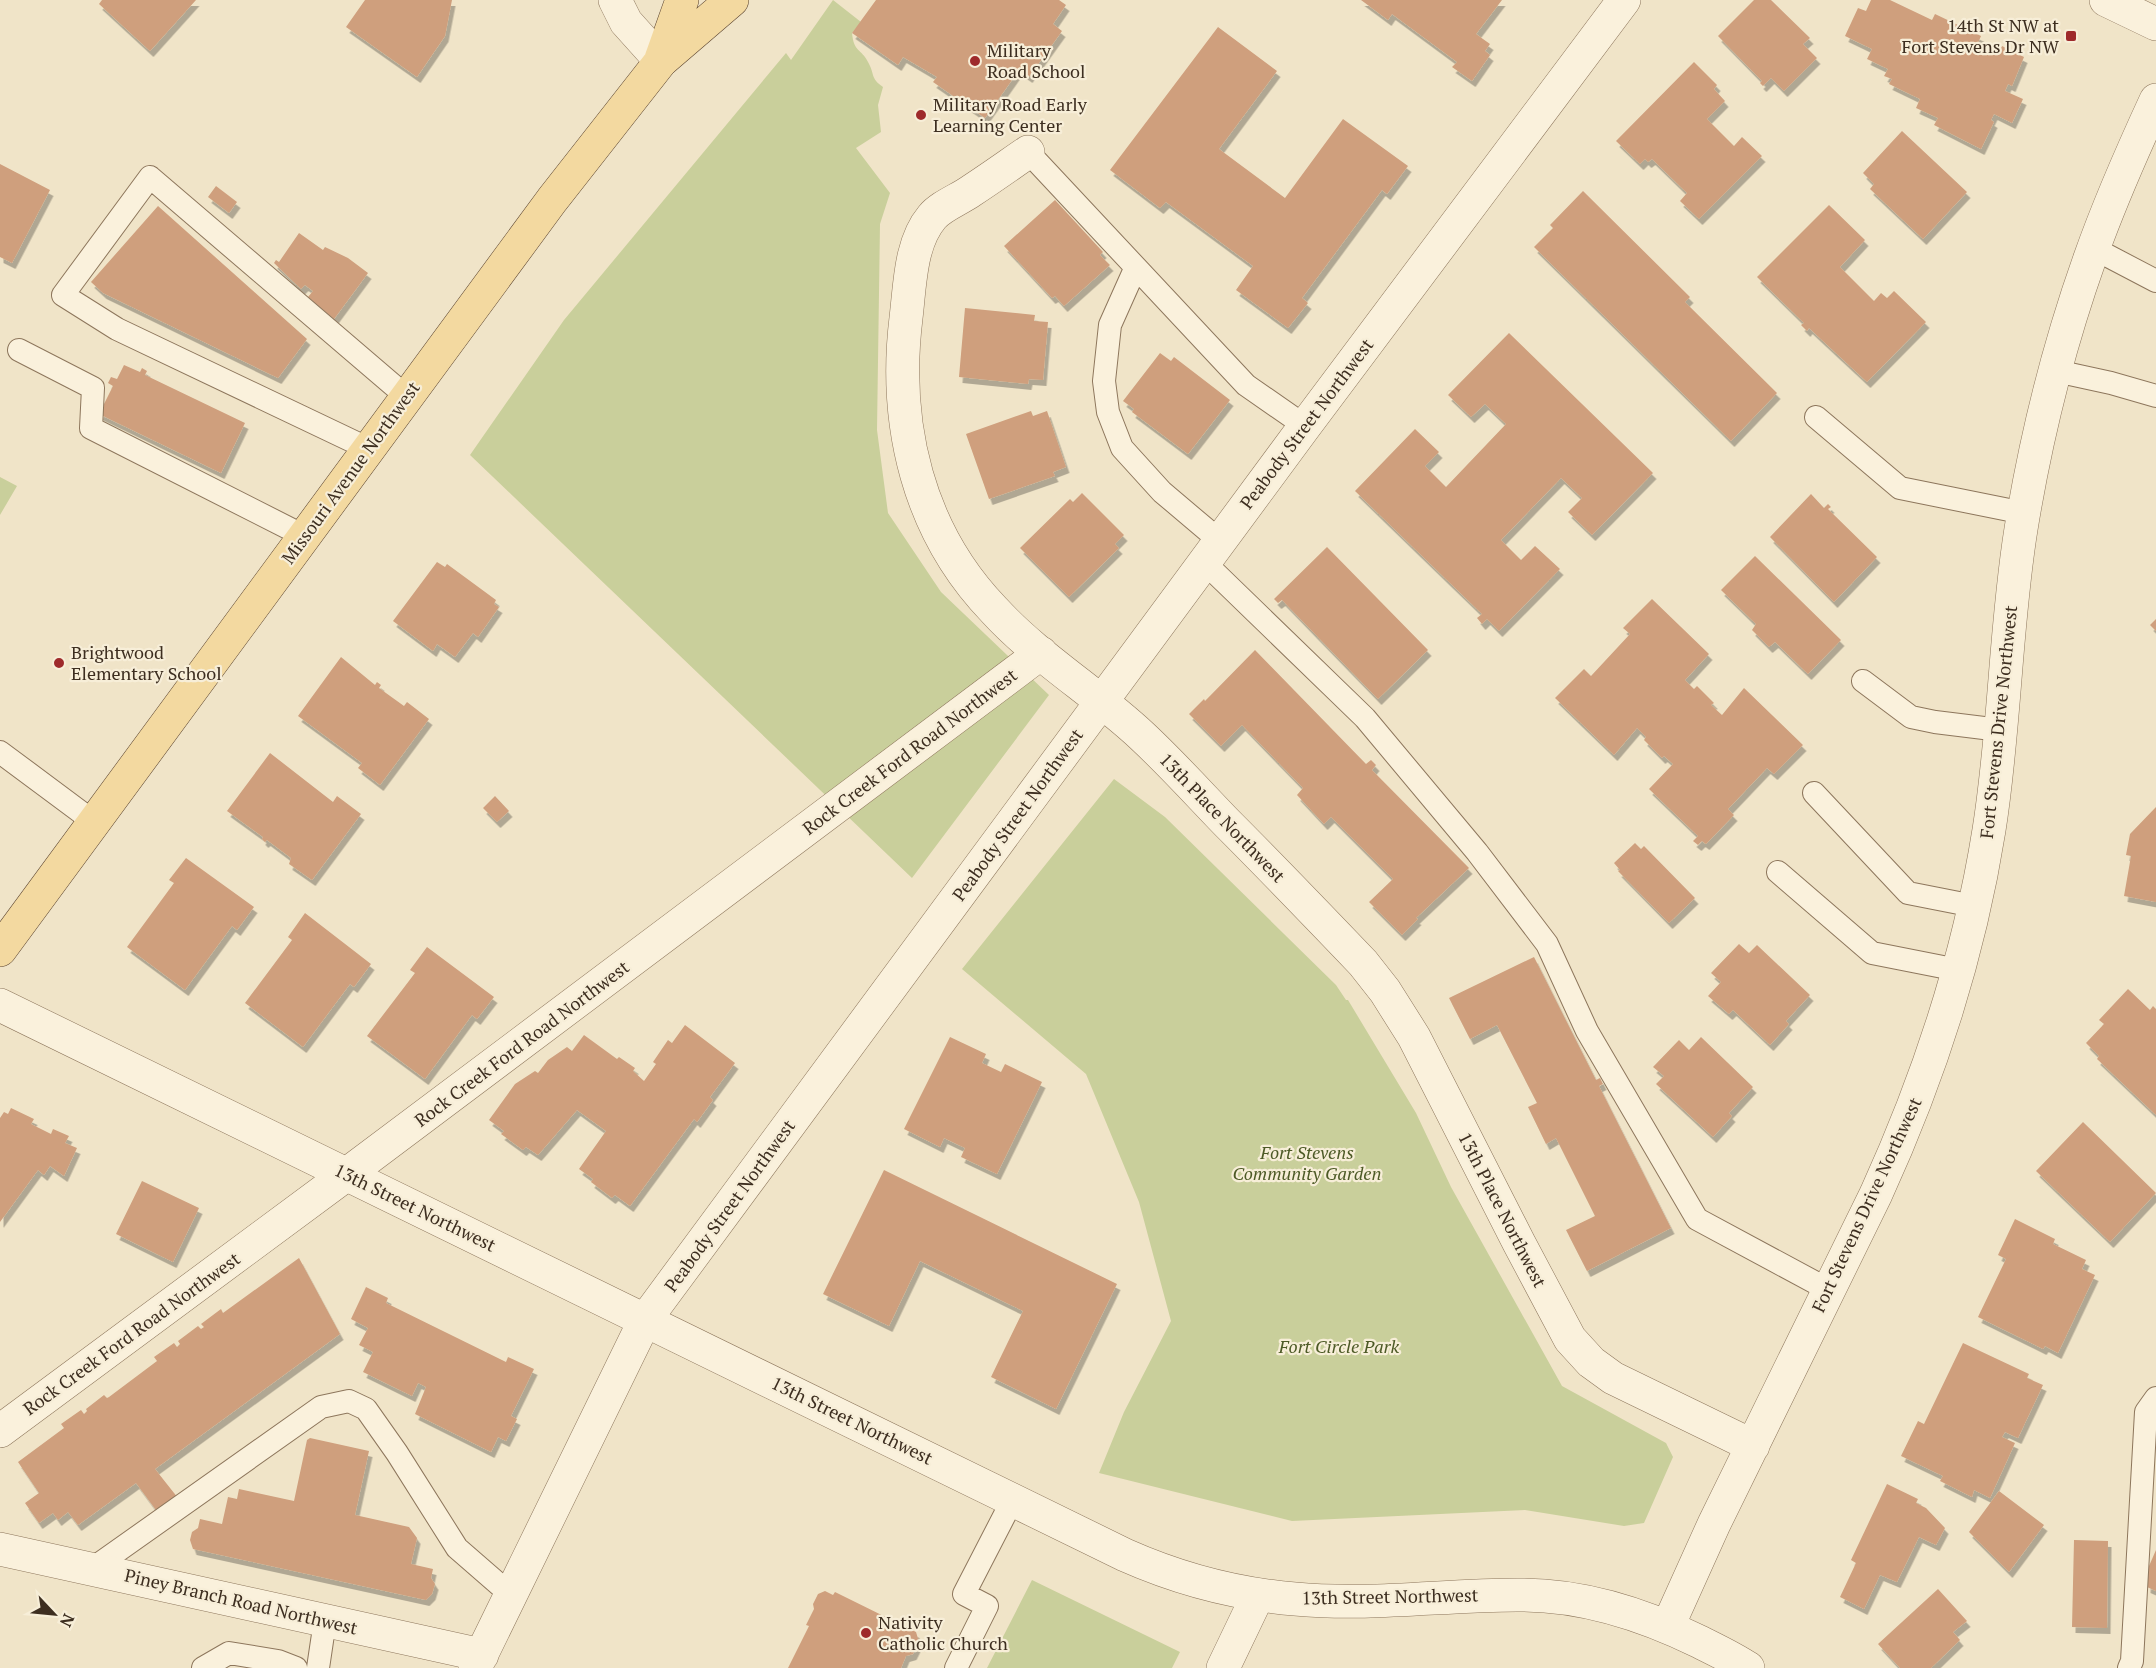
<svg xmlns="http://www.w3.org/2000/svg" width="2156" height="1668" font-family="'PT Serif',serif">
<style>
.green{fill:#c9cf9b}
.building{fill:#cf9f7d;filter:url(#shadow)}
.lines{fill:none;stroke-linecap:round;stroke-linejoin:round}
.service-casing{stroke:#8d765c;stroke-width:24}
.minor-casing{stroke:#8d765c;stroke-width:34}
.tertiary-casing{stroke:#8d765c;stroke-width:34}
.primary-casing{stroke:#5b4430;stroke-width:34}
.service{stroke:#faf1dc;stroke-width:22}
.minor{stroke:#faf1dc;stroke-width:33}
.tertiary{stroke:#faf1dc;stroke-width:33}
.primary{stroke:#f3d9a0;stroke-width:33}
.poi-dot{fill:#9e2a2b;stroke:#f7eed8;stroke-width:2}
.labels{text-anchor:middle;stroke-width:4.5;stroke-linejoin:round;paint-order:stroke}
.poi-label{font-size:18px;fill:#3d2e20;stroke:#f7eed8;text-anchor:start}
.street-label{font-size:18px;fill:#3d2e20;stroke:#f7eed8}
.park-label{font-size:18px;font-style:italic;fill:#4d5a26;stroke:#f7eed8}
</style>
<defs>
<filter id="shadow"><feDropShadow dx="3.5" dy="6" stdDeviation="0" flood-color="#0004"/></filter>
</defs>
<rect width="100%" height="100%" fill="#f0e4c8"/>
<path class="green" d="M 833,0 L 861,22 L 852,33 C 854,53 861,48 868,62 C 875,74 870,78 883,87 L 878,105 L 881,132 L 856,148 L 890,193 L 880,224 L 877,430 L 888,513 L 941,592 L 1049,695 L 912,878 L 470,455 L 564,320 L 786,53 L 791,60 Z
M 0,477 L 17,486 L 0,515 Z
M 1114,779 L 1165,817 L 1336,985 L 1346,1000 L 1348,1000 L 1416,1113 L 1451,1187 L 1562,1386 L 1666,1443 L 1673,1457 L 1644,1523 L 1624,1526 L 1525,1510 L 1292,1521 L 1099,1473 L 1124,1412 L 1171,1321 L 1139,1202 L 1086,1074 L 962,969 Z
M 1032,1580 L 1180,1652 L 1172,1668 L 987,1668 Z"/>
<path class="building" d="M 102,0 L 196,0 L 150,51 L 99,4 Z
M 365,0 L 452,0 L 445,36 L 417,77 L 346,27 Z
M 876,0 L 1059,0 L 1066,5 L 1053,24 L 1062,31 L 1029,77 L 1019,70 L 985,118 L 933,82 L 937,77 L 903,57 L 898,65 L 852,33 Z
M 1361,0 L 1502,0 L 1476,34 L 1490,44 L 1485,51 L 1490,55 L 1472,81 L 1452,67 L 1457,62 L 1392,14 L 1388,20 Z
M 1754,0 L 1771,0 L 1810,38 L 1803,44 L 1817,58 L 1784,91 L 1771,78 L 1763,86 L 1760,83 L 1762,81 L 1718,36 Z
M 1871,0 L 1890,0 L 1932,20 L 1935,14 L 1981,36 L 1978,43 L 1999,53 L 2002,46 L 2024,57 L 2012,86 L 2008,84 L 2005,91 L 2023,99 L 2012,123 L 1994,114 L 1991,120 L 1994,122 L 1981,149 L 1934,125 L 1938,118 L 1916,108 L 1920,99 L 1889,84 L 1892,79 L 1884,76 L 1888,69 L 1867,59 L 1872,49 L 1845,36 L 1858,8 L 1866,11 Z
M 1218,27 L 1277,71 L 1219,149 L 1285,198 L 1343,119 L 1408,166 L 1387,194 L 1382,190 L 1302,298 L 1308,303 L 1288,328 L 1236,290 L 1253,266 L 1166,202 L 1160,208 L 1110,170 Z
M 1694,62 L 1717,85 L 1714,89 L 1725,101 L 1707,119 L 1734,146 L 1742,137 L 1762,156 L 1699,219 L 1680,201 L 1687,193 L 1652,159 L 1648,162 L 1645,159 L 1640,164 L 1616,141 Z
M 1902,131 L 1967,192 L 1923,239 L 1870,189 L 1874,184 L 1863,173 Z
M 0,164 L 50,190 L 12,263 L 0,257 Z
M 216,186 L 237,202 L 229,213 L 208,197 Z
M 1583,191 L 1690,297 L 1685,302 L 1777,393 L 1731,441 L 1534,247 L 1553,228 L 1550,225 Z
M 1055,200 L 1103,252 L 1100,255 L 1110,265 L 1064,306 L 1055,296 L 1052,298 L 1004,246 Z
M 1829,205 L 1865,240 L 1840,267 L 1874,301 L 1881,293 L 1887,298 L 1894,291 L 1926,322 L 1867,382 L 1809,328 L 1807,331 L 1801,325 L 1804,323 L 1757,277 Z
M 158,206 L 307,339 L 278,378 L 103,293 L 91,282 Z
M 299,233 L 323,250 L 325,247 L 348,258 L 368,273 L 334,319 L 308,297 L 313,291 L 305,285 L 301,289 L 274,263 L 276,260 L 279,262 Z
M 965,308 L 1035,315 L 1034,321 L 1048,322 L 1043,380 L 1029,379 L 1028,384 L 959,377 Z
M 1509,333 L 1653,473 L 1592,535 L 1568,512 L 1582,498 L 1561,478 L 1501,540 L 1521,560 L 1535,546 L 1560,569 L 1499,631 L 1487,619 L 1482,624 L 1477,618 L 1482,614 L 1355,491 L 1415,429 L 1439,452 L 1425,466 L 1446,487 L 1506,424 L 1485,404 L 1471,417 L 1448,395 Z
M 1160,353 L 1171,361 L 1174,357 L 1230,400 L 1188,454 L 1132,412 L 1134,409 L 1123,401 Z
M 124,365 L 140,372 L 142,368 L 147,371 L 145,375 L 245,423 L 221,473 L 99,414 L 113,386 L 108,383 L 111,377 L 117,379 Z
M 1031,411 L 1033,416 L 1047,411 L 1066,467 L 1053,472 L 1055,476 L 989,499 L 966,434 Z
M 1082,493 L 1124,535 L 1115,544 L 1119,548 L 1069,597 L 1020,548 L 1070,499 L 1073,502 Z
M 1811,494 L 1824,508 L 1828,504 L 1831,507 L 1828,509 L 1877,557 L 1834,602 L 1770,537 Z
M 1327,547 L 1428,650 L 1378,699 L 1282,600 L 1278,603 L 1274,599 Z
M 1755,556 L 1841,640 L 1808,674 L 1775,642 L 1769,647 L 1752,630 L 1756,624 L 1721,590 Z
M 437,562 L 445,567 L 447,564 L 496,600 L 494,604 L 499,607 L 478,637 L 473,633 L 455,657 L 437,644 L 433,651 L 393,621 Z
M 1652,599 L 1709,654 L 1685,680 L 1694,689 L 1697,686 L 1714,703 L 1711,705 L 1722,715 L 1744,688 L 1803,745 L 1774,774 L 1767,768 L 1728,809 L 1734,815 L 1706,844 L 1702,841 L 1698,845 L 1693,841 L 1698,836 L 1649,789 L 1673,764 L 1664,756 L 1662,758 L 1644,740 L 1646,737 L 1637,728 L 1614,755 L 1555,698 L 1584,669 L 1591,676 L 1630,634 L 1623,628 Z
M 2156,619 L 2156,631 L 2150,625 Z
M 1255,650 L 1366,764 L 1371,760 L 1376,765 L 1372,770 L 1469,868 L 1416,918 L 1418,919 L 1402,935 L 1369,902 L 1393,879 L 1331,817 L 1324,824 L 1297,795 L 1303,788 L 1242,725 L 1221,746 L 1189,714 L 1204,699 L 1205,701 Z
M 341,657 L 375,685 L 377,682 L 381,685 L 379,688 L 404,706 L 407,702 L 429,719 L 380,785 L 358,768 L 362,763 L 298,716 Z
M 270,753 L 333,802 L 337,796 L 361,814 L 312,880 L 289,864 L 291,858 L 267,840 L 265,842 L 262,839 L 263,837 L 227,811 Z
M 495,796 L 509,811 L 497,822 L 483,808 Z
M 2156,807 L 2156,902 L 2124,896 L 2131,856 L 2126,855 L 2130,834 Z
M 1635,843 L 1641,849 L 1644,846 L 1695,898 L 1669,923 L 1618,871 L 1620,870 L 1614,863 Z
M 186,858 L 254,907 L 237,930 L 232,926 L 185,990 L 127,947 L 174,883 L 169,880 Z
M 305,913 L 371,964 L 354,987 L 350,984 L 303,1047 L 245,1003 L 292,940 L 288,937 Z
M 1739,944 L 1749,953 L 1757,945 L 1810,995 L 1786,1021 L 1789,1024 L 1770,1045 L 1733,1010 L 1729,1014 L 1708,996 L 1721,982 L 1711,973 Z
M 427,947 L 494,997 L 477,1019 L 472,1015 L 425,1079 L 367,1036 L 415,973 L 410,970 Z
M 1534,957 L 1596,1080 L 1600,1078 L 1603,1084 L 1599,1086 L 1671,1228 L 1587,1271 L 1566,1230 L 1595,1216 L 1556,1138 L 1546,1144 L 1528,1107 L 1537,1103 L 1497,1025 L 1470,1039 L 1449,998 Z
M 2128,989 L 2150,1010 L 2153,1006 L 2156,1009 L 2156,1115 L 2097,1059 L 2099,1056 L 2086,1043 L 2104,1024 L 2099,1020 Z
M 685,1025 L 735,1063 L 710,1097 L 713,1100 L 697,1122 L 694,1119 L 630,1206 L 615,1195 L 612,1198 L 591,1182 L 593,1179 L 579,1169 L 606,1131 L 577,1110 L 538,1155 L 526,1147 L 523,1150 L 501,1134 L 504,1131 L 489,1120 L 515,1084 L 535,1071 L 538,1073 L 548,1060 L 567,1047 L 572,1051 L 584,1035 L 617,1059 L 619,1057 L 635,1068 L 633,1071 L 644,1081 L 656,1064 L 653,1062 L 668,1040 L 672,1043 Z
M 950,1037 L 986,1054 L 982,1063 L 1001,1072 L 1005,1064 L 1042,1082 L 997,1174 L 961,1157 L 965,1148 L 944,1138 L 940,1147 L 904,1129 Z
M 1701,1037 L 1753,1087 L 1729,1113 L 1732,1116 L 1713,1137 L 1656,1084 L 1664,1076 L 1653,1067 L 1679,1040 L 1689,1050 Z
M 11,1108 L 34,1119 L 31,1124 L 51,1134 L 53,1129 L 69,1136 L 65,1143 L 77,1148 L 64,1176 L 50,1166 L 44,1175 L 38,1170 L 0,1222 L 0,1118 L 4,1112 L 8,1114 Z
M 2083,1122 L 2156,1193 L 2110,1242 L 2036,1171 Z
M 884,1170 L 1117,1284 L 1056,1409 L 991,1377 L 1023,1311 L 920,1261 L 889,1326 L 823,1294 Z
M 142,1181 L 199,1208 L 173,1262 L 116,1234 Z
M 2015,1219 L 2055,1239 L 2053,1244 L 2086,1260 L 2082,1269 L 2095,1275 L 2058,1353 L 2045,1346 L 2043,1349 L 1978,1317 L 2006,1259 L 1998,1255 Z
M 299,1258 L 340,1334 L 155,1469 L 178,1498 L 159,1514 L 136,1483 L 78,1525 L 68,1512 L 58,1520 L 53,1513 L 39,1523 L 25,1503 L 39,1493 L 18,1462 L 64,1428 L 61,1424 L 81,1410 L 84,1414 L 87,1411 L 86,1409 L 104,1395 L 107,1398 L 109,1397 L 157,1361 L 154,1357 L 174,1343 L 177,1347 L 180,1344 L 178,1341 L 198,1326 L 201,1329 L 204,1327 L 201,1324 L 221,1309 L 223,1313 Z
M 366,1287 L 388,1298 L 386,1303 L 506,1362 L 508,1357 L 534,1369 L 511,1416 L 517,1419 L 506,1441 L 498,1437 L 491,1452 L 415,1414 L 426,1387 L 418,1383 L 412,1396 L 363,1372 L 373,1352 L 359,1345 L 368,1328 L 351,1319 Z
M 1963,1343 L 2029,1374 L 2027,1378 L 2043,1385 L 2018,1438 L 2005,1432 L 2002,1437 L 2015,1443 L 1990,1498 L 1974,1490 L 1972,1497 L 1940,1481 L 1943,1476 L 1901,1456 L 1918,1421 L 1924,1424 Z
M 310,1438 L 369,1451 L 355,1515 L 409,1527 L 417,1538 L 411,1564 L 433,1569 L 431,1578 L 435,1584 L 432,1594 L 426,1600 L 193,1549 L 190,1540 L 192,1532 L 198,1528 L 200,1519 L 222,1524 L 228,1497 L 237,1499 L 239,1489 L 294,1501 L 307,1440 Z
M 1887,1484 L 1918,1499 L 1916,1503 L 1926,1508 L 1945,1528 L 1936,1545 L 1919,1537 L 1897,1582 L 1880,1575 L 1864,1609 L 1840,1597 L 1856,1563 L 1851,1560 Z
M 1999,1491 L 2044,1525 L 2009,1572 L 1969,1532 Z
M 2074,1540 L 2108,1541 L 2107,1628 L 2072,1627 Z
M 2156,1550 L 2156,1591 L 2147,1587 L 2149,1566 Z
M 1938,1589 L 1967,1621 L 1953,1632 L 1960,1640 L 1931,1668 L 1900,1668 L 1878,1644 Z
M 825,1591 L 833,1595 L 835,1592 L 916,1632 L 919,1642 L 913,1654 L 906,1656 L 901,1668 L 788,1668 L 809,1626 L 806,1625 L 814,1609 L 813,1604 L 818,1594 Z"/>
<g class="lines">
<defs>
<path id="service" d="M 1028,152 L 1246,385 L 1305,426
M 2093,248 L 2156,281
M 1135,269 L 1110,325 L 1104,381 L 1108,412 L 1122,448 L 1162,492 L 1220,541
M 19,350 L 93,388 L 91,428 L 304,536
M 2056,371 L 2111,383 L 2156,396
M 1816,417 L 1900,488 L 2024,513
M 369,449 L 117,329 L 63,295 L 150,177 L 407,397
M 1204,562 L 1365,718 L 1477,852 L 1547,944 L 1587,1031 L 1697,1219 L 1829,1290
M 1863,681 L 1911,717 L 1935,722 L 2000,730
M 0,752 L 94,822
M 1814,793 L 1908,893 L 1974,906
M 1778,872 L 1872,953 L 1958,970
M 92,1569 L 321,1407 L 349,1401 L 366,1409 L 397,1453 L 457,1548 L 511,1595
M 203,1668 L 229,1653 L 278,1661 L 296,1668
M 318,1668 L 325,1621
M 956,1668 L 987,1606 L 964,1594 L 1013,1499
M 2129,1668 L 2132,1661 L 2146,1412 L 2156,1398"/>
<path id="minor" d="M 615,0 L 626,22 L 661,61
M 1028,152 C 1009,165 991,178 971,191 C 960,199 941,206 932,217 C 910,243 910,285 906,318 C 893,425 918,531 994,610 C 1038,658 1095,692 1142,736 C 1172,764 1199,794 1227,823 C 1273,869 1318,916 1363,963 L 1385,991 L 1414,1037 L 1519,1243 L 1570,1339 L 1591,1362 L 1613,1378 L 1753,1446
M 0,1431 L 347,1174 L 1041,653
M 0,1549 L 482,1655
M 1668,1626 L 1714,1524 L 1876,1194 C 1929,1078 1969,956 1989,830 C 2005,730 2005,628 2021,529 C 2036,437 2059,345 2090,258 C 2109,204 2132,152 2156,100
M 475,1668 L 645,1320 L 1305,426 L 1624,0
M 1223,1668 L 1258,1595"/>
<path id="tertiary" d="M 2106,0 L 2156,24
M 0,1005 L 1125,1555 C 1179,1579 1236,1594 1295,1599 C 1369,1606 1444,1595 1517,1595 C 1582,1594 1643,1614 1700,1642 C 1716,1650 1733,1658 1748,1668"/>
<path id="primary" d="M 661,59 L 682,0
M 0,950 L 552,200 L 661,61 L 732,0"/>
</defs>
<use href="#service" class="service-casing"/>
<use href="#minor" class="minor-casing"/>
<use href="#tertiary" class="tertiary-casing"/>
<use href="#primary" class="primary-casing"/>
<use href="#service" class="service"/>
<use href="#minor" class="minor"/>
<use href="#tertiary" class="tertiary"/>
<use href="#primary" class="primary"/>
</g>
<g class="poi-dot">
<rect x="2065" y="30" width="12" height="12" rx="3"/>
<circle cx="975" cy="61" r="6"/>
<circle cx="921" cy="115" r="6"/>
<circle cx="59" cy="663" r="6"/>
<circle cx="866" cy="1633" r="6"/>
</g>
<g class="labels">
<g class="poi-label">
<text x="2059" y="32" text-anchor="end">14th St NW at<tspan x="2059" dy="21">Fort Stevens Dr NW</tspan></text>
<text x="987" y="57">Military<tspan x="987" dy="21">Road School</tspan></text>
<text x="933" y="111">Military Road Early<tspan x="933" dy="21">Learning Center</tspan></text>
<text x="71" y="659">Brightwood<tspan x="71" dy="21">Elementary School</tspan></text>
<text x="878" y="1629">Nativity<tspan x="878" dy="21">Catholic Church</tspan></text>
</g>
<g class="street-label">
<text transform="translate(1307 424) rotate(-53)" y="6">Peabody Street Northwest</text>
<text transform="translate(351 473) rotate(-54)" y="6">Missouri Avenue Northwest</text>
<text transform="translate(1999 722) rotate(-84)" y="6">Fort Stevens Drive Northwest</text>
<text transform="translate(910 752) rotate(-37)" y="6">Rock Creek Ford Road Northwest</text>
<text transform="translate(1018 815) rotate(-54)" y="6">Peabody Street Northwest</text>
<text transform="translate(1222 818) rotate(46)" y="6">13th Place Northwest</text>
<text transform="translate(522 1044) rotate(-37)" y="6">Rock Creek Ford Road Northwest</text>
<text transform="translate(1867 1205) rotate(-65)" y="6">Fort Stevens Drive Northwest</text>
<text transform="translate(730 1206) rotate(-54)" y="6">Peabody Street Northwest</text>
<text transform="translate(415 1208) rotate(26)" y="6">13th Street Northwest</text>
<text transform="translate(1502 1210) rotate(63)" y="6">13th Place Northwest</text>
<text transform="translate(132 1334) rotate(-36)" y="6">Rock Creek Ford Road Northwest</text>
<text transform="translate(852 1421) rotate(26)" y="6">13th Street Northwest</text>
<text transform="translate(1390 1597) rotate(-1)" y="6">13th Street Northwest</text>
<text transform="translate(241 1602) rotate(13)" y="6">Piney Branch Road Northwest</text>
</g>
<g class="park-label">
<text x="1307" y="1159">Fort Stevens<tspan x="1307" dy="21">Community Garden</tspan></text>
<text x="1339" y="1353">Fort Circle Park</text>
</g>
</g>
<g transform="translate(54 1614) rotate(116)" stroke="#f7eed8" stroke-width="4.5" paint-order="stroke">
<path d="M0-4.5L10 22L0 15L-10 22Z" fill="#3d2e20"/>
<text y="-9" font-size="16" font-weight="bold" text-anchor="middle" fill="#3d2e20">N</text>
</g>
</svg>
